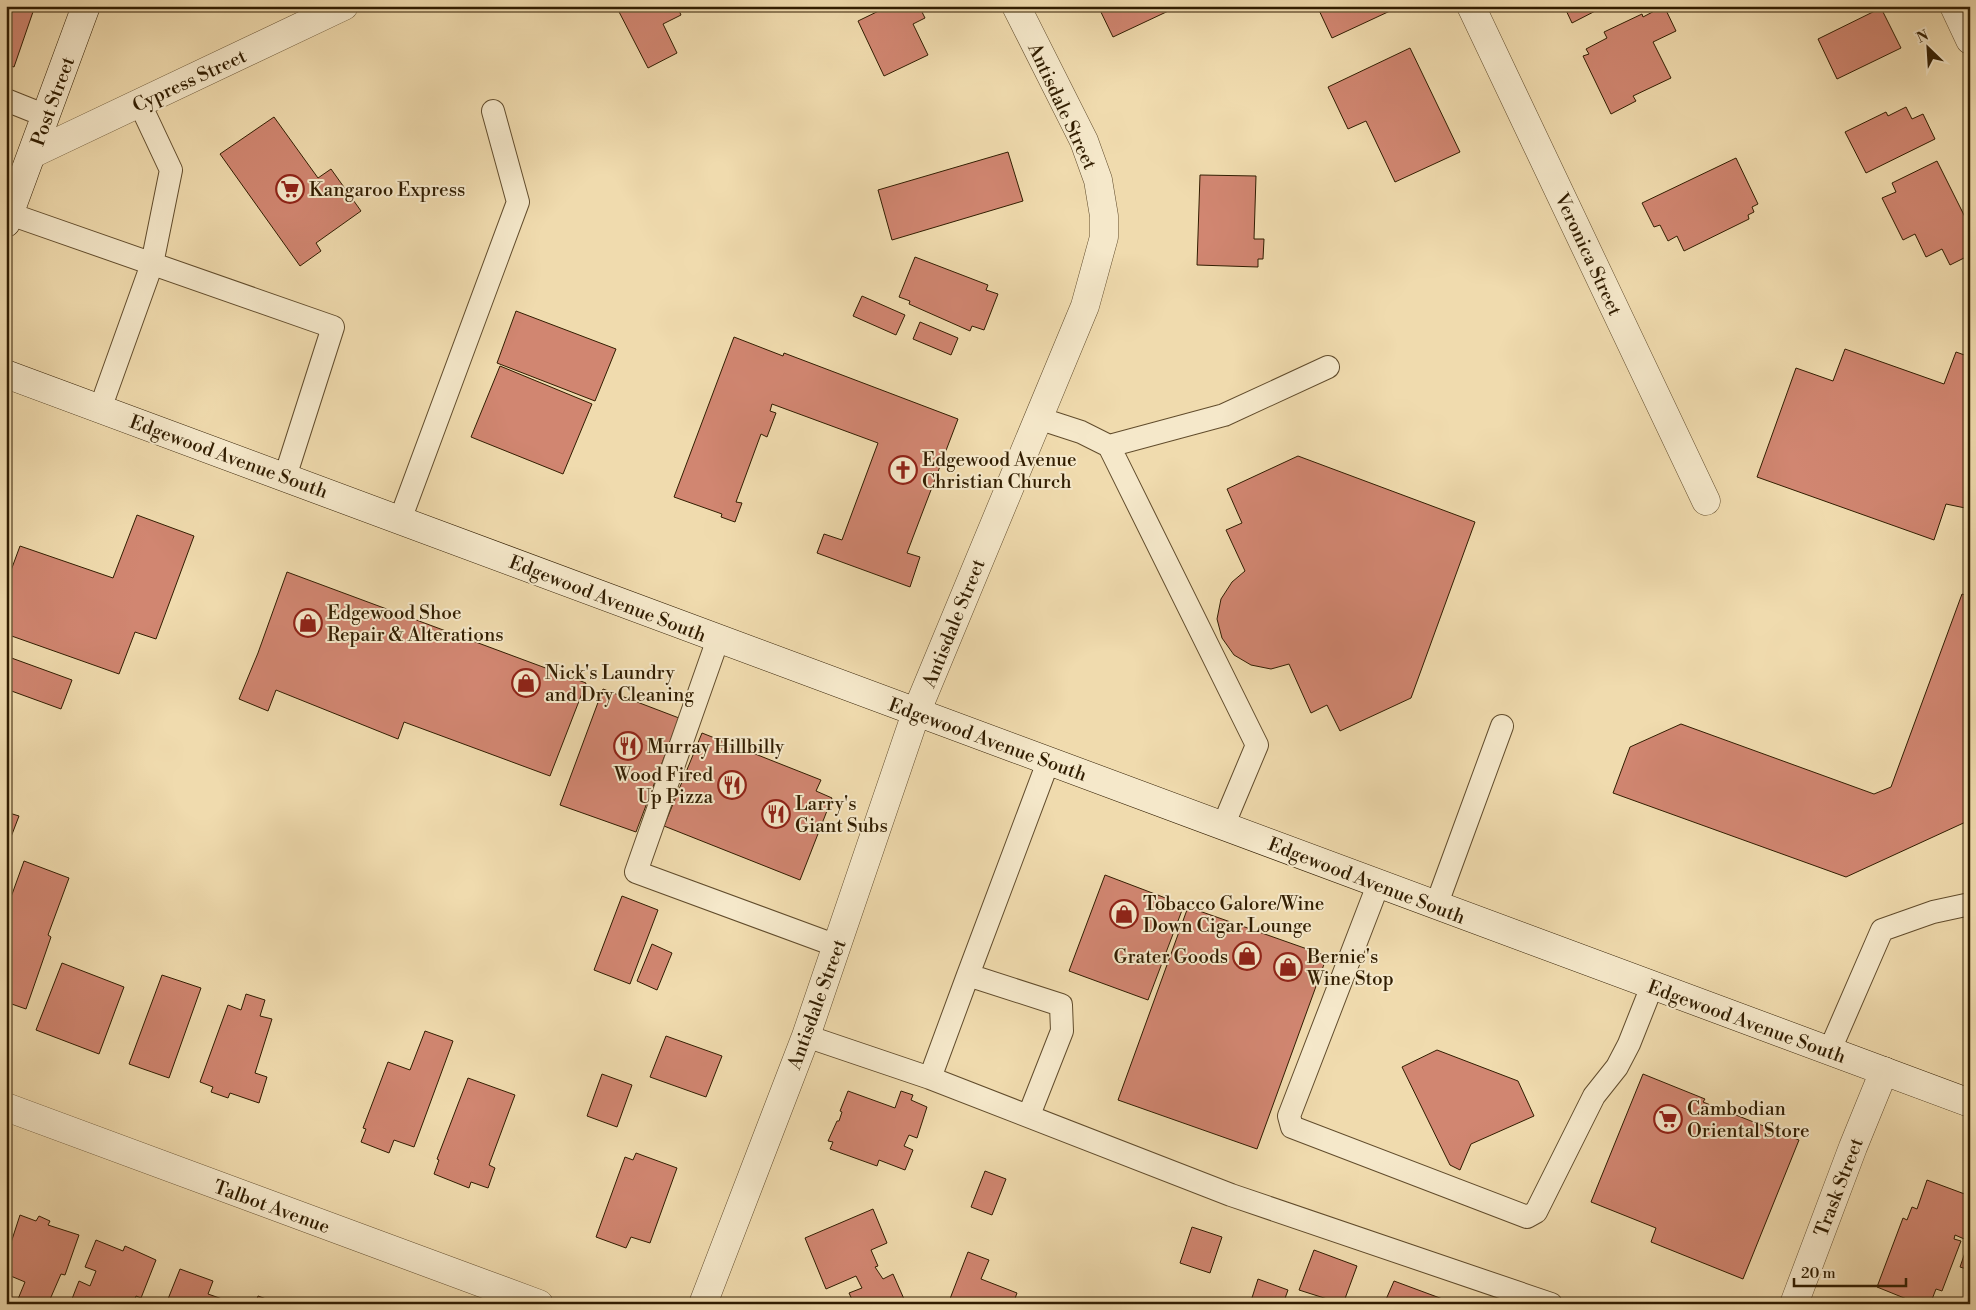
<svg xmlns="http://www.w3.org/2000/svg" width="1976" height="1310" font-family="'Libre Bodoni',serif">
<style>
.building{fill:#d18671;stroke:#311d01}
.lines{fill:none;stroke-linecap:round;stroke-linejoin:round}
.service-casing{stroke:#614c2c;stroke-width:24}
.minor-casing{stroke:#614c2c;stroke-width:29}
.secondary-casing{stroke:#311d01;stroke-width:29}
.service{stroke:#f5e8ca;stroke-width:22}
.minor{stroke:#f5e8ca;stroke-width:28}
.secondary{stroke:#f5e8ca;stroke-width:28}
.labels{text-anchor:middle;stroke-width:4;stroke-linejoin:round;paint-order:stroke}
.street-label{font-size:19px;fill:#311d01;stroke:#f5e8ca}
.poi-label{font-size:19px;fill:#311d01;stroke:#f5e8ca;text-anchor:start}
</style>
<rect width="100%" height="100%" fill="#f0dbae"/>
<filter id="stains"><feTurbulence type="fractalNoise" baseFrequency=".004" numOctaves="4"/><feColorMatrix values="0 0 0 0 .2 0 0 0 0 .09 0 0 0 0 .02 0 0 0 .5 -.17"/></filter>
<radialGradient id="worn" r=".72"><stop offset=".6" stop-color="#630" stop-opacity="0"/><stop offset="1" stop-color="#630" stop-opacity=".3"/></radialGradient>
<path class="building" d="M 6,6 L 35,6 L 14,67 L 6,64 Z
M 616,6 L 677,6 L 681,15 L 663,24 L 677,53 L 648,68 Z
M 889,6 L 919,6 L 925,18 L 913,24 L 928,55 L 884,76 L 858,21 Z
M 1098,6 L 1179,6 L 1113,37 Z
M 1317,6 L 1388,6 L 1390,11 L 1332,38 Z
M 1564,6 L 1605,6 L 1572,23 Z
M 1664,6 L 1676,31 L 1653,42 L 1671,78 L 1633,96 L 1636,101 L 1611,114 L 1583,56 L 1589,54 L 1586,49 L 1607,38 L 1604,32 L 1642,14 L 1643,17 Z
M 1881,8 L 1901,48 L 1837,79 L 1818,39 Z
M 1410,48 L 1460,152 L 1395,182 L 1366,121 L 1348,129 L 1328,87 Z
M 1906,107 L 1912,119 L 1923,114 L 1935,139 L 1866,173 L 1845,132 L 1886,112 L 1888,116 Z
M 274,117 L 318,178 L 331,169 L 361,211 L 316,243 L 321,251 L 300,266 L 220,154 Z
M 1008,152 L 1023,201 L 892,240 L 878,190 Z
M 1736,158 L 1758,204 L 1752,207 L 1754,212 L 1748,215 L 1749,219 L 1684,251 L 1677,236 L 1668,241 L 1660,225 L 1654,227 L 1642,203 Z
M 1937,161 L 1970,227 L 1970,255 L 1950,265 L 1942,249 L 1926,257 L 1915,234 L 1903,240 L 1882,198 L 1896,192 L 1892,183 Z
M 1200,175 L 1256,176 L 1254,239 L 1264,239 L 1263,259 L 1258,259 L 1258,267 L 1197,265 Z
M 915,257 L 988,285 L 986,290 L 998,294 L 984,330 L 972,326 L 970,331 L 909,304 L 910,301 L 899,297 Z
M 862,296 L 905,315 L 896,335 L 853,316 Z
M 516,311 L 616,349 L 595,401 L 497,363 Z
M 920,322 L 958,338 L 951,355 L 913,339 Z
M 734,337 L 783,356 L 784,353 L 958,419 L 907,553 L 920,557 L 910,587 L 817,553 L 824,534 L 842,540 L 878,443 L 772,404 L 770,411 L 776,413 L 767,437 L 761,434 L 736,502 L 742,503 L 735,522 L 721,517 L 722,514 L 674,497 Z
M 1845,349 L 1944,384 L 1956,352 L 1970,357 L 1970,509 L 1946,504 L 1934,540 L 1757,477 L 1796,368 L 1833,381 Z
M 500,366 L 592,404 L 563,474 L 471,437 Z
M 1298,456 L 1475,522 L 1411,698 L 1340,731 L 1327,705 L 1311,713 L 1289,664 L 1271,669 L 1251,665 L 1234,655 L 1222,638 L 1217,619 L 1221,599 L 1232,582 L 1245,571 L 1226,530 L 1242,523 L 1227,489 Z
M 137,515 L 194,536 L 156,639 L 135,632 L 119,674 L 6,634 L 6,584 L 20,546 L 113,578 Z
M 287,572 L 586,683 L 550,776 L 404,722 L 398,739 L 276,690 L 268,711 L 239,699 L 258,653 Z
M 1962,594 L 1970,597 L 1970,820 L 1846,877 L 1613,793 L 1630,747 L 1681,724 L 1874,794 L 1891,787 Z
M 6,656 L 72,680 L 61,709 L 6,689 Z
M 603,689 L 679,718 L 636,832 L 560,805 Z
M 702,733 L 821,780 L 816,791 L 832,798 L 800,880 L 664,826 Z
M 6,812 L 19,816 L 6,850 Z
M 24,861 L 69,878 L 48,935 L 51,937 L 26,1009 L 6,1002 L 6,911 Z
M 1105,875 L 1184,905 L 1148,1000 L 1069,971 Z
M 622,896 L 658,910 L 630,984 L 594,970 Z
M 1188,907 L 1327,956 L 1257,1149 L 1118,1100 Z
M 652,944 L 672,953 L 657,990 L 637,981 Z
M 62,963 L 124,987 L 99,1054 L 36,1030 Z
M 162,975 L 201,988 L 169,1078 L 129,1064 Z
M 246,994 L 265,1000 L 260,1016 L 272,1019 L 255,1073 L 267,1077 L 259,1103 L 230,1093 L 228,1098 L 211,1092 L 213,1087 L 200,1082 L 228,1005 L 241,1010 Z
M 425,1031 L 453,1041 L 414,1147 L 394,1140 L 389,1153 L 361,1142 L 366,1129 L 363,1128 L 388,1062 L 410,1070 Z
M 666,1036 L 722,1056 L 706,1097 L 650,1077 Z
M 1437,1050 L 1518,1081 L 1534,1116 L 1471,1144 L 1460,1170 L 1450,1165 L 1402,1067 Z
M 602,1074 L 632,1085 L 617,1127 L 587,1116 Z
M 1643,1074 L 1705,1099 L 1703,1102 L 1799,1140 L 1743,1279 L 1651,1242 L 1656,1228 L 1591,1202 Z
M 468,1078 L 515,1095 L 489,1165 L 495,1168 L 488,1188 L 471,1182 L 469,1188 L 434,1174 L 439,1160 L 437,1159 Z
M 848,1091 L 895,1108 L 901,1091 L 913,1095 L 911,1100 L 927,1107 L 917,1138 L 909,1135 L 904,1146 L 913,1150 L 905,1170 L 879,1160 L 877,1166 L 830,1149 L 833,1142 L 828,1141 L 837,1121 L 839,1121 L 842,1112 L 840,1111 Z
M 636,1153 L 677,1168 L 650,1243 L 631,1237 L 626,1248 L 596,1237 L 625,1157 L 633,1160 Z
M 985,1171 L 1006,1179 L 992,1215 L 971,1207 Z
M 1927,1180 L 1970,1196 L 1970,1270 L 1960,1267 L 1969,1241 L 1955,1235 L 1954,1239 L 1961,1241 L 1942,1291 L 1936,1289 L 1931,1302 L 1935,1304 L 1919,1304 L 1877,1287 L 1903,1218 L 1907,1220 L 1912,1207 L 1917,1209 Z
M 873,1209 L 887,1243 L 871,1250 L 878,1266 L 875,1267 L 883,1279 L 893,1274 L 904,1299 L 895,1304 L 854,1304 L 849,1293 L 862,1288 L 856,1276 L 826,1289 L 805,1238 Z
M 20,1215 L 36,1221 L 39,1216 L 50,1221 L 48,1225 L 79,1235 L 65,1275 L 61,1274 L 48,1304 L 16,1304 L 25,1282 L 6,1274 L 7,1255 Z
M 1192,1227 L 1222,1237 L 1210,1273 L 1180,1263 Z
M 96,1240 L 123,1251 L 125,1246 L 156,1260 L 141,1298 L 136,1296 L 133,1304 L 70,1304 L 79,1281 L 90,1286 L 96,1271 L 85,1267 Z
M 1314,1250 L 1357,1266 L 1343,1304 L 1299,1290 Z
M 968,1252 L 989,1260 L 981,1279 L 1017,1293 L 1013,1304 L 948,1304 Z
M 180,1269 L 213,1281 L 208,1294 L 225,1300 L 224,1304 L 166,1304 Z
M 1258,1279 L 1288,1290 L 1283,1304 L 1250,1304 Z
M 1394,1281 L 1448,1301 L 1447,1304 L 1384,1304 Z
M 258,1296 L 280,1304 L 255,1304 Z"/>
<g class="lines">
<defs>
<path id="service" d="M 6,100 L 46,116
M 10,214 L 333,327 L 285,477
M 100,409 L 152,264 L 171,170 L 140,104
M 1038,418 L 1081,432 L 1109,446 L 1257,745 L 1223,826
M 1109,446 L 1224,415 L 1328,367
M 400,520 L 518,202 L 493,111
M 718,639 L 636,872 L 837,946
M 1378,885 L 1289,1116 L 1292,1127 L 1527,1217 L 1536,1212 L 1594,1096 L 1617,1067 L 1629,1044 L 1652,986
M 1436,906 L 1502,726
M 806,1036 L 930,1078 L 1231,1195 L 1551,1304
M 1829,1052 L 1882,930 L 1933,912 L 1970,904
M 930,1078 L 968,975
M 1029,1115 L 1062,1031 L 1061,1005 L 968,975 L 1048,762"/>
<path id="minor" d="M 1471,6 L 1706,501
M 1954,6 L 1970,40
M 32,154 L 344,6
M 6,1107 L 539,1304
M 703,1304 L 806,1036 L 916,713 L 1085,306 L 1104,237 L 1104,216 L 1098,180 L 1084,141 L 1016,6
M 1794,1304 L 1853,1147 L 1884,1071"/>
<path id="secondary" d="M 6,223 L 86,6
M 6,374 L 1970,1103"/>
</defs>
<use href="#service" class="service-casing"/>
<use href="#minor" class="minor-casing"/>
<use href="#secondary" class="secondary-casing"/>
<use href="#service" class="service"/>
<use href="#minor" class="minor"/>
<use href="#secondary" class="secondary"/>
</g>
<defs>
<symbol id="supermarket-ring" viewBox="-11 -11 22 22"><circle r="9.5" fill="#f5e8ca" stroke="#8f2418" stroke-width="1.5"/><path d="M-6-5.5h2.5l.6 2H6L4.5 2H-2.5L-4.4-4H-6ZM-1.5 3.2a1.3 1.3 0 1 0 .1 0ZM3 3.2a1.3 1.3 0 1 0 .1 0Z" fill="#8f2418"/></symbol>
<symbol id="church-ring" viewBox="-11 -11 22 22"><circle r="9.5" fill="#f5e8ca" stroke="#8f2418" stroke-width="1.5"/><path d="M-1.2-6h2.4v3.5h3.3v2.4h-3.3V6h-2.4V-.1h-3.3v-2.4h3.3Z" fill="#8f2418"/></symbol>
<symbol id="shop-ring" viewBox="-11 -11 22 22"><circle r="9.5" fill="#f5e8ca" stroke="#8f2418" stroke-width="1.5"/><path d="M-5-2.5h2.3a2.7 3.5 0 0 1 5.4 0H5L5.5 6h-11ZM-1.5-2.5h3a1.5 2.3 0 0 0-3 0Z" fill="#8f2418"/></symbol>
<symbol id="restaurant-ring" viewBox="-11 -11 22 22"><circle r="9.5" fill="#f5e8ca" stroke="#8f2418" stroke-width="1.5"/><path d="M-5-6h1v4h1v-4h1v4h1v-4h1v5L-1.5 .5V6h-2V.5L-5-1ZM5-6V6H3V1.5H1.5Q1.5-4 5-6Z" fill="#8f2418"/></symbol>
</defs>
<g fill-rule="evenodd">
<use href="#supermarket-ring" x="274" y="173" width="32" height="32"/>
<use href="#church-ring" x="887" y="454" width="32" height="32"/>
<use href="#shop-ring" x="292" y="607" width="32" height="32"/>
<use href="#shop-ring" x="510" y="667" width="32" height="32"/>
<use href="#restaurant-ring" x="612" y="730" width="32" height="32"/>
<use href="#restaurant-ring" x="716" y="769" width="32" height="32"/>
<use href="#restaurant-ring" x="760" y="798" width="32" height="32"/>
<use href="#shop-ring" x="1108" y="898" width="32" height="32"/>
<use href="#shop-ring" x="1231" y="940" width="32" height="32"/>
<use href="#shop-ring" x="1272" y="951" width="32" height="32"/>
<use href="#supermarket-ring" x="1652" y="1103" width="32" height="32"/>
</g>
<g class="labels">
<g class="street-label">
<text transform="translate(189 80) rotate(-25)" y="7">Cypress Street</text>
<text transform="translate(52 101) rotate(-70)" y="7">Post Street</text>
<text transform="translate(1063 106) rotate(65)" y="7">Antisdale Street</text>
<text transform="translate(1589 254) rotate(65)" y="7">Veronica Street</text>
<text transform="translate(229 456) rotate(20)" y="7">Edgewood Avenue South</text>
<text transform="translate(608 598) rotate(21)" y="7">Edgewood Avenue South</text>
<text transform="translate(953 623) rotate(-68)" y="7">Antisdale Street</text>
<text transform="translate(988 739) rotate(20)" y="7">Edgewood Avenue South</text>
<text transform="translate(1367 880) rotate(21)" y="7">Edgewood Avenue South</text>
<text transform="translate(816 1004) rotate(-70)" y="7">Antisdale Street</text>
<text transform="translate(1747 1021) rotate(20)" y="7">Edgewood Avenue South</text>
<text transform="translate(1838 1187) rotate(-69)" y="7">Trask Street</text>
<text transform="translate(272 1206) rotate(20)" y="7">Talbot Avenue</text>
</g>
<g class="poi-label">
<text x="309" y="196">Kangaroo Express</text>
<text x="922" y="466">Edgewood Avenue<tspan x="922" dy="22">Christian Church</tspan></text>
<text x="327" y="619">Edgewood Shoe<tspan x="327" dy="22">Repair &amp; Alterations</tspan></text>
<text x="545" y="679">Nick's Laundry<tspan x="545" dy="22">and Dry Cleaning</tspan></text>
<text x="647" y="753">Murray Hillbilly</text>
<text x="713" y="781" text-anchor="end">Wood Fired<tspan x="713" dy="22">Up Pizza</tspan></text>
<text x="795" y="810">Larry's<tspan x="795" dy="22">Giant Subs</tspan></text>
<text x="1143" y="910">Tobacco Galore/Wine<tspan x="1143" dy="22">Down Cigar Lounge</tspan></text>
<text x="1228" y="963" text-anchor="end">Grater Goods</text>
<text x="1307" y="963">Bernie's<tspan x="1307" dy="22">Wine Stop</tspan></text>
<text x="1687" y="1115">Cambodian<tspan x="1687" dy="22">Oriental Store</tspan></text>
</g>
</g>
<rect width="1976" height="1310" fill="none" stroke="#f0dbae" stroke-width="25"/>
<rect x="8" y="8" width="1961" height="1295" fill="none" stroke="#311d01" stroke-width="2.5"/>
<rect x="12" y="12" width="1951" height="1285" fill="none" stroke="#311d01"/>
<g transform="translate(1928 48) rotate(335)" stroke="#f5e8ca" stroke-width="4" paint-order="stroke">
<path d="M0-4L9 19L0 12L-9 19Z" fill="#311d01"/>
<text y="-8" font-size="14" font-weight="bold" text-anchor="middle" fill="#311d01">N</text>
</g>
<path d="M1794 1278v8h112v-8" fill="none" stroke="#311d01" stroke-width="2.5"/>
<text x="1801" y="1278" font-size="15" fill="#311d01" stroke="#f5e8ca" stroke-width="4" paint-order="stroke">20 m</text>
<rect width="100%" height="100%" filter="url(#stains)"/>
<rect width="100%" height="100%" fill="url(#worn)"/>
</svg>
